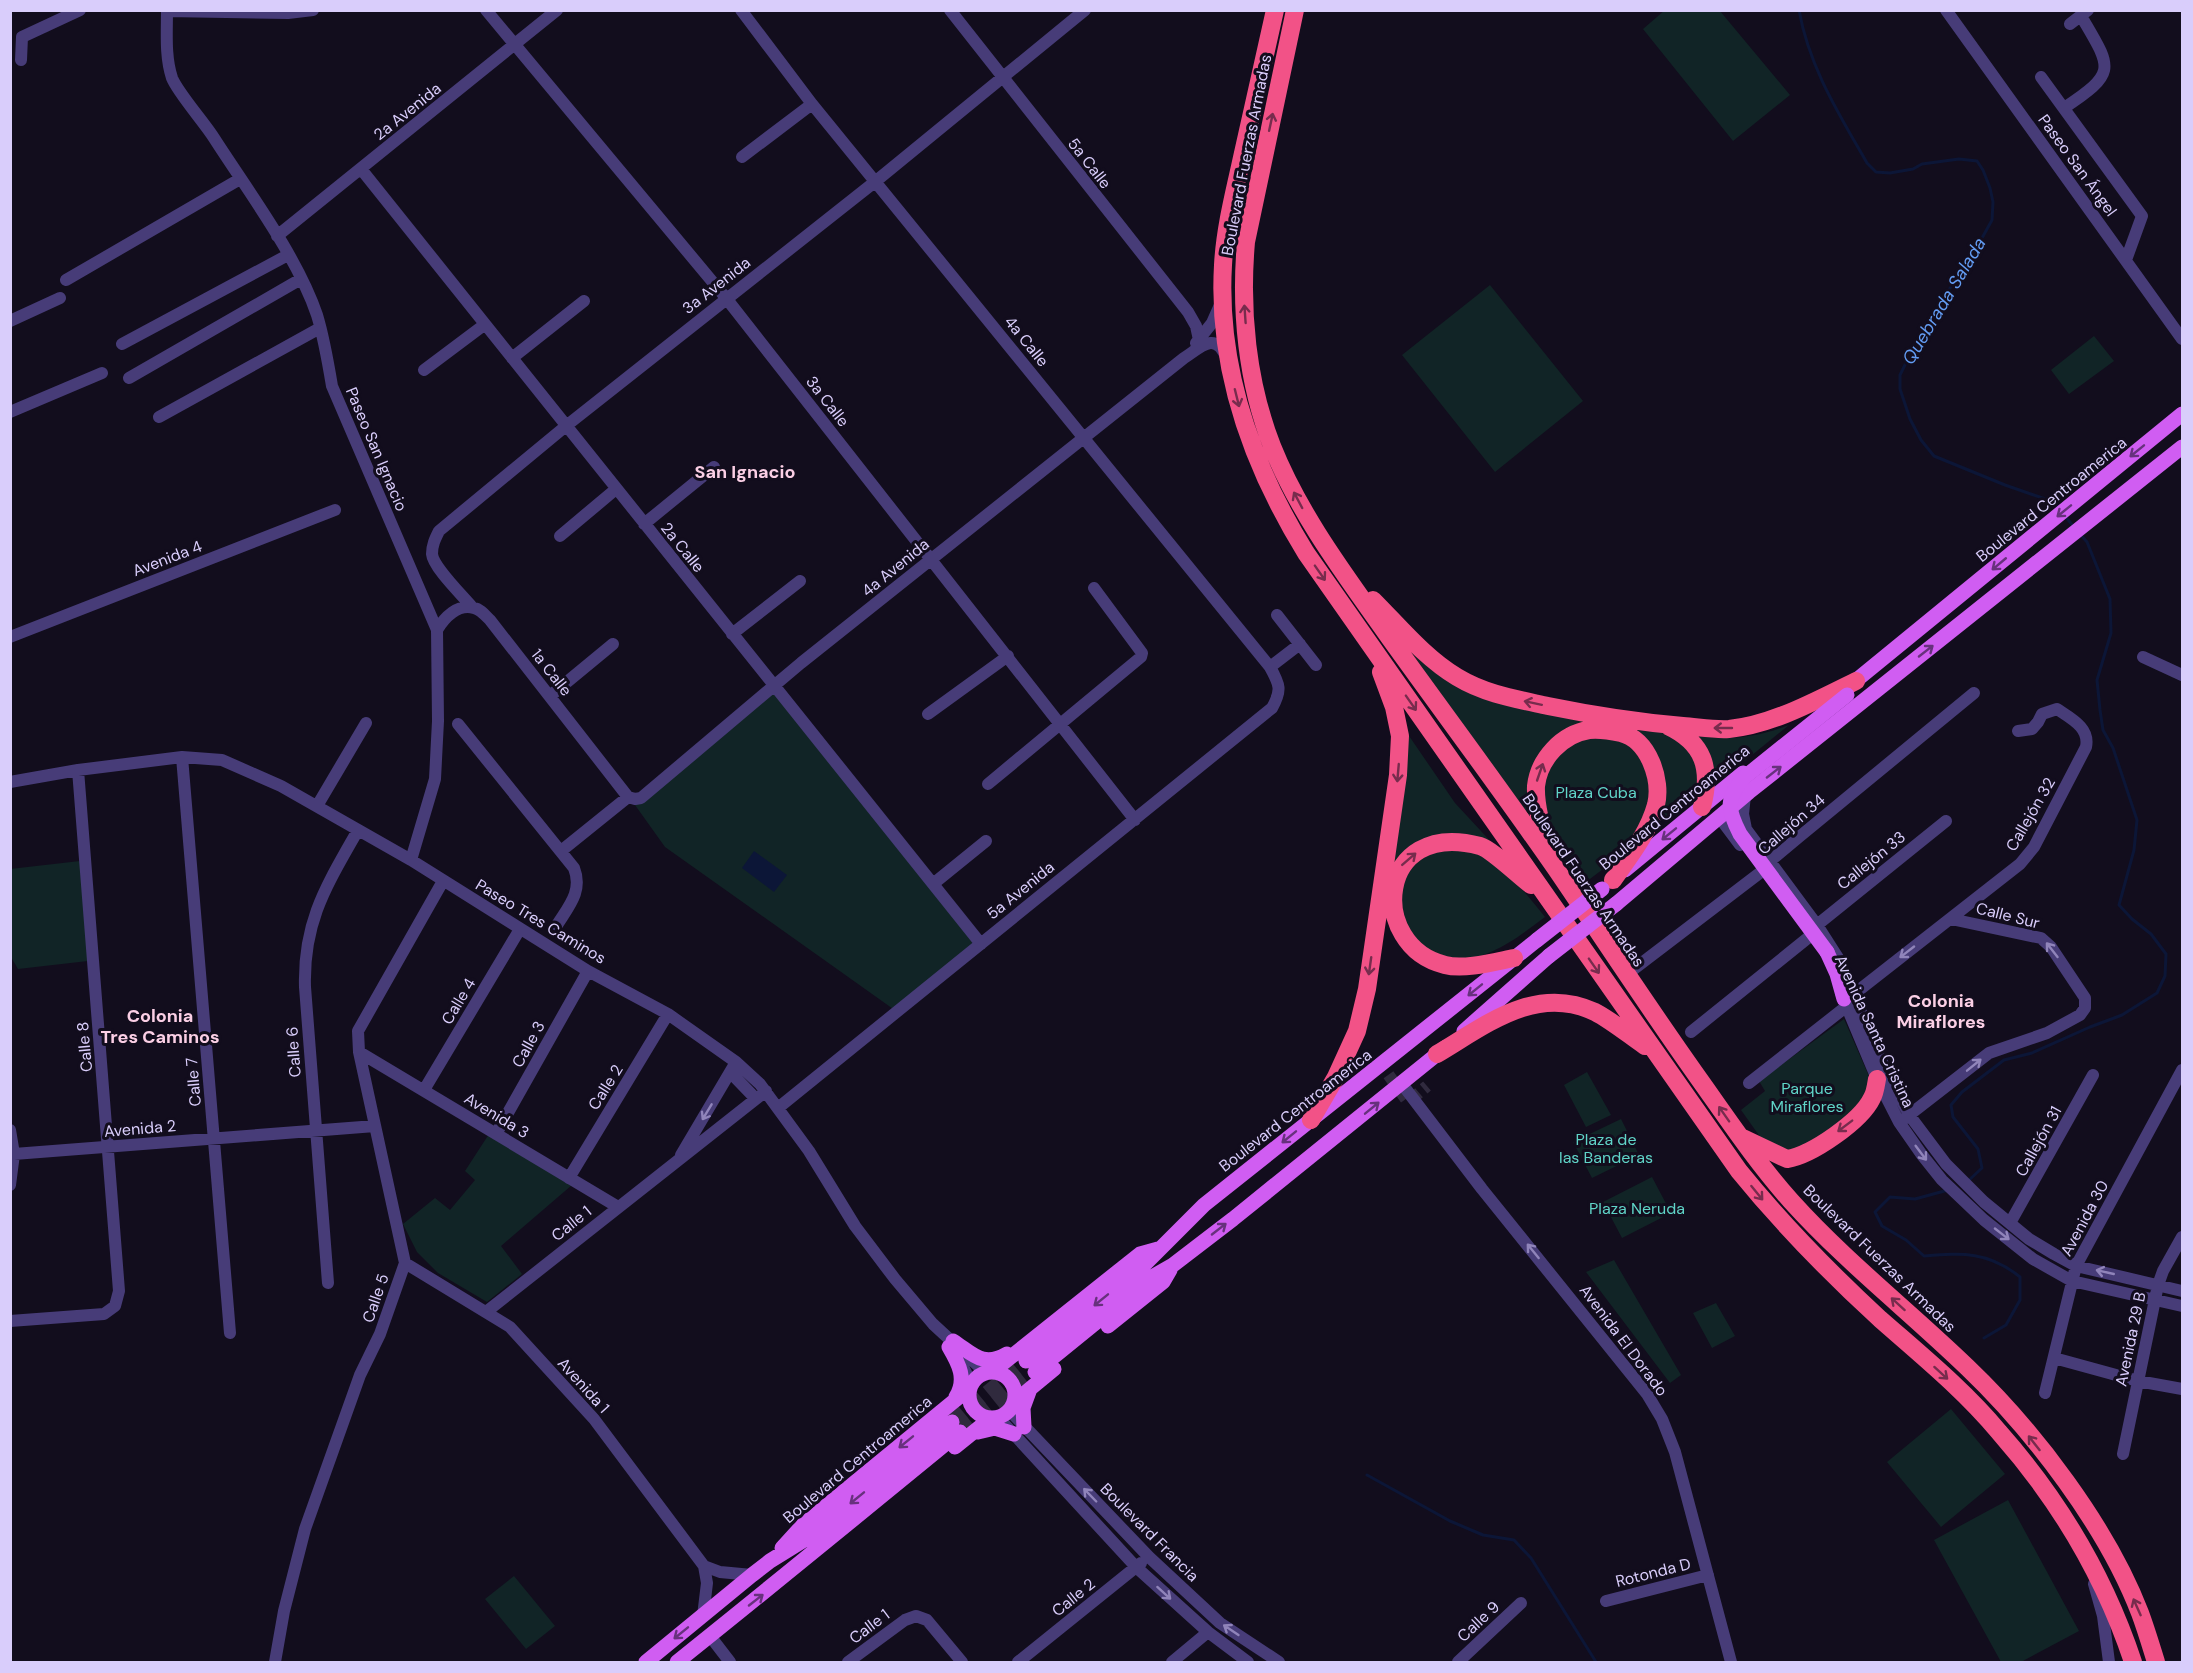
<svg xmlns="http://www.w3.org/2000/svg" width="2193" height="1673" font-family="'DM Sans',sans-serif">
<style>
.green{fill:#112426}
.water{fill:#0c1637}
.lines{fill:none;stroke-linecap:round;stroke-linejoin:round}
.stream{stroke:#0c1637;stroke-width:3}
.minor-tunnel{stroke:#302a3e;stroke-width:12;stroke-dasharray:12 6;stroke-linecap:butt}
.major-tunnel{stroke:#302a3e;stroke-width:15;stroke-dasharray:15 8;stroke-linecap:butt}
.minor{stroke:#473c78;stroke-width:12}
.major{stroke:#d05df2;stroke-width:15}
.highway{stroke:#f25287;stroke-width:18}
.major-bridge{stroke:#d05df2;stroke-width:15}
.oneway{stroke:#772c4d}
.oneway2{stroke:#67317d}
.oneway3{stroke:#9084ba}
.labels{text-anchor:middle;stroke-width:6;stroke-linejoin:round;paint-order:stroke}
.street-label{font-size:16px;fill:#d9cdfb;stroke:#120d1d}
.park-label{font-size:16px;fill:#60d4c8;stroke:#120d1d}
.water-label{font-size:18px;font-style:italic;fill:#639cf3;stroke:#120d1d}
.neighbourhood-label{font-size:18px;font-weight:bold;fill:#fbcfe5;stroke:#120d1d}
</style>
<rect width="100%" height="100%" fill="#120d1d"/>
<path class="green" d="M 1665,10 L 1720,11 L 1790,95 L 1733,141 L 1643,29 Z
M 1490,285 L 1583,401 L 1495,472 L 1402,355 Z
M 2094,336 L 2114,361 L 2069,394 L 2051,370 Z
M 1401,638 L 1450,678 L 1663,732 L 1692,746 L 1702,767 L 1697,789 L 1648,833 L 1654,760 L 1599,726 L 1530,773 L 1527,788 L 1537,818 L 1534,823 Z
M 771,689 L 979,945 L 896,1011 L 665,847 L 630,798 L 640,795 Z
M 1789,725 L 1714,786 L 1683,730 C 1718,743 1754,739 1789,725 Z
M 1405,730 L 1455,803 L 1506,858 C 1497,852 1488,845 1478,841 C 1449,830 1407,849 1397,878 C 1408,870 1417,859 1430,853 C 1478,829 1519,885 1545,917 C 1511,943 1471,973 1427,954 C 1415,948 1406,942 1401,929 C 1394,912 1391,898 1396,880 L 1388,883 L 1402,788 Z
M 1617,735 L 1645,757 L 1654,801 L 1624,853 L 1586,882 L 1580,883 L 1553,846 L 1540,778 L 1568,742 Z
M 80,861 L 88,961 L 18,969 L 11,957 L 10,869 Z
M 1844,1019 L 1871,1081 L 1868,1095 L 1824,1136 L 1786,1153 L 1763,1141 L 1741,1110 L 1765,1091 L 1759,1081 Z
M 1587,1072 L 1611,1115 L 1586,1127 L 1564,1085 Z
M 1621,1119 L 1639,1155 L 1592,1178 L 1573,1142 Z
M 489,1134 L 572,1185 L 501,1246 L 522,1274 L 487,1302 L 438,1273 L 417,1252 L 403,1224 L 435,1198 L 450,1210 L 475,1180 L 465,1171 Z
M 1652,1177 L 1671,1213 L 1622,1238 L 1603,1202 Z
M 1614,1260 L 1681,1375 L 1670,1383 L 1586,1272 Z
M 1716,1303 L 1735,1336 L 1712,1348 L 1693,1313 Z
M 1951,1409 L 2005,1474 L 1941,1527 L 1887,1462 Z
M 2008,1500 L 2079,1631 L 2021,1662 L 2001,1662 L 1934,1540 Z
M 514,1576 L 555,1626 L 526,1649 L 485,1599 Z"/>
<path class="water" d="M 754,851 L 787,875 L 774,892 L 742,868 Z"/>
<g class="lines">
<path class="stream" d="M 1799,10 C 1809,67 1839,114 1867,163 L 1876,172 L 1890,173 L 1913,169 L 1922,164 L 1959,159 L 1977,161 L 1983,170 L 1990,188 L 1993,202 L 1992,220 L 1971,258 L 1925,324 L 1900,375 L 1900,389 L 1910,419 L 1921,440 L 1934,456 L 2005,485 L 2054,502 L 2059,508
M 2065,516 L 2074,527
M 1968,1181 L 1982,1168 L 1978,1149 L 1953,1117 L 1951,1105 L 1962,1092 L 2004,1060 L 2032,1053 L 2090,1027 L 2122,1015 L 2157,993 L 2165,976 L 2166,954 L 2151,934 L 2132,919 L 2119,905 L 2134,850 L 2137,820 L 2113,748 L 2103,730 L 2100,710 L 2097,680 L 2111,633 L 2110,599 L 2087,542 L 2080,534
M 1948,1190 L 1915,1199 L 1890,1197 L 1875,1212 L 1882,1226 L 1906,1240 L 1924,1256 C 1963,1253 1988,1251 2020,1277 L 2020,1300 L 2006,1325 L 1984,1338
M 1367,1475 L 1450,1521 L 1483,1535 L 1514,1540 L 1531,1558 L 1596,1662"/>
<path class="minor-tunnel" d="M 1378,1060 L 1408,1102 L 1427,1086"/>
<path class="major-tunnel" d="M 952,1422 L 1026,1361
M 960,1432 L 1035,1372"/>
<path class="minor" d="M 167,10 C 167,33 165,57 172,78 C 178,93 204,122 214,138 C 248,191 297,256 317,315 C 324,338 328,362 332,386 L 437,630 L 438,721 L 435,779 L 411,860
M 486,10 L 726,298 L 1135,820
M 741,10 L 812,104 L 1270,667 C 1280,685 1282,690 1272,708 L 778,1108
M 950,10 L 1188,312 L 1196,326 L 1199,340
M 1946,10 L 2182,339
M 167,11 L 288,13 L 313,10
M 2070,24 L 2088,10
M 21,60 L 22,37 L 80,10
M 2041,77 L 2142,216 L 2126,260
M 2064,108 C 2118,72 2112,69 2081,16
M 742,157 L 812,104
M 361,169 L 981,944
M 277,236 L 557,10
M 66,280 L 240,179
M 10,321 L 60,298
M 1196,343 L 1212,323 L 1220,305
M 122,344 L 288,255
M 512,358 L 584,301
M 424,370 L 484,325
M 129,378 L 301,279
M 10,412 L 102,373
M 159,417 L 320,328
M 644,524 L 714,467
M 560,536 L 616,489
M 472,607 C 462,595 433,567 432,554 C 432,545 435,539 439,531 L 566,426 L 876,181 L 1085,10
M 1277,615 L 1316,665
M 437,630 C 444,618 458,603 474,608 C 480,609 485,615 490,620 L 628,797
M 732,634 L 800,581
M 10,637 L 335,510
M 2143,657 L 2182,675
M 1270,667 L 1300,644
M 550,696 L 613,644
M 928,714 L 1008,656
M 458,724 L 574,868 C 583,891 569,906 557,925
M 182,757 L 230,1333
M 10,782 L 78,770 L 182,757 L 222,760 L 281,786 L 411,860 L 588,971 L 668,1014 L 736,1062 L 760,1084 L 809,1151 L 855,1226 L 895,1279 L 933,1324 L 986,1373
M 988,784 L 1141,657 L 1142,653 L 1094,588
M 1745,795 L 1743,814 L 1746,829 L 1817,925 L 1840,961 L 1887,1074 L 1910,1116 L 1946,1164 L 1984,1202 L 2029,1239 L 2054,1254 L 2076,1266 L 2182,1291
M 628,797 L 635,799 L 641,798 L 801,663 L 1184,358 C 1201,347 1215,331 1226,357
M 317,806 L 366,723
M 1719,817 L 1740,845
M 561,851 L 628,797
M 933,884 L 986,841
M 1817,925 L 1946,821
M 1626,975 L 1761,872 L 1770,861 L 1799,837 L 1974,693
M 1841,993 L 1877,1079 L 1899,1122 L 1922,1155 L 1942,1180 L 1984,1220 L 2033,1259 L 2072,1281 L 2182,1306
M 1854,994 L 2020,864 L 2034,847 L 2086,747 C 2090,728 2072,719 2057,709 L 2042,714 L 2038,722 L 2032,729 L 2018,731
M 1691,1032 L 1809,937
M 359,1052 L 618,1207
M 730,1072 L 756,1099
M 1749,1083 L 1847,1006
M 1402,1084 L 1482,1189 L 1647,1394 L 1662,1419 L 1675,1452 L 1731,1662
M 424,1090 L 520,929
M 1904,1119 L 1989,1053 L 2047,1033 L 2080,1015 L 2085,1008 L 2085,998 L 2051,947 L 2041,938 L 1951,919
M 10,1130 L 14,1154 L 10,1185
M 496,1134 L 588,971
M 14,1154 L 375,1126
M 681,1155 L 736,1062
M 569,1178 L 668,1014
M 2010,1223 L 2093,1075
M 405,1263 L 510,1327 L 594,1419 L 704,1566 L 707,1583 L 703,1616
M 328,1283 L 305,987 C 303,921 327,885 358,830
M 486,1312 L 766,1091
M 10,1321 L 104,1314 L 115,1306 L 119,1291 L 78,770
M 2054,1358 L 2138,1381 L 2182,1389
M 960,1361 L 972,1384
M 2045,1393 L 2076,1266 L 2182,1070
M 1009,1410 L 1149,1557 L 1220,1623 L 1279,1662
M 998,1417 L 1136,1567 L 1208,1632 L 1248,1662
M 2123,1454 L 2158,1285 L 2163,1271 L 2182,1237
M 704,1566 L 720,1572 L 752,1575
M 2094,1584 L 2103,1616 L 2109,1662
M 1606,1601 L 1708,1575
M 710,1636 L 730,1662
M 275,1662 L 284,1611 L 305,1529 L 360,1375 L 380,1334 L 405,1263 L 359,1052 L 358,1031 L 443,881
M 848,1662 L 905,1620 L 916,1616 L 927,1620 L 962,1662
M 1018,1662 L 1141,1563
M 1172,1662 L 1208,1632
M 1458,1662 L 1521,1603"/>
<path class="major" d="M 1848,687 L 2182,414
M 1625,870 L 1743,773
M 1616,904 L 1749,792 L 2182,447
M 1827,952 L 1837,974 L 1844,999
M 1464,1031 L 1549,956
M 1108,1326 L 1163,1282 L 1170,1270
M 953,1341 C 973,1354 983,1368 1007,1354
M 949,1347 C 959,1364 967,1379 956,1397
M 1026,1361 L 1144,1265 L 1204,1205 L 1537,940
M 992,1372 L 1140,1254 L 1158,1249
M 1035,1372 L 1152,1277 L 1173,1265 L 1233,1219 L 1446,1047
M969 1395a23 23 0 1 1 46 0a23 23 0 1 1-46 0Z
M 1014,1402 L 1054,1369
M 1024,1427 L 1023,1408 L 1030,1389
M 978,1432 L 995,1428 L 1014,1434
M 955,1447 L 991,1418
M 782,1548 L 803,1525 L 970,1388
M 646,1662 L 752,1575 L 770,1561 L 812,1535 L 952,1422
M 677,1662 C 772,1586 866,1509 960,1432"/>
<path class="highway" d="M 1275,10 C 1264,58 1254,105 1243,153 C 1235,190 1225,227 1223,265 C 1217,368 1253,467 1306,553 L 1739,1171 C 1782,1224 1830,1273 1880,1319 C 1921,1355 1964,1390 1999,1432 C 2060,1501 2104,1575 2133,1662
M 1295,10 L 1246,242 C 1240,310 1247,382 1272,446 C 1300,516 1346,576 1389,637 C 1445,715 1502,791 1556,869 C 1605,941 1652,1013 1702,1083 C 1731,1124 1758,1164 1791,1201 C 1845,1261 1909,1311 1967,1367 C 2034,1431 2107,1527 2140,1613 C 2146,1629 2151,1646 2156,1662
M 1373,600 C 1399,626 1425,658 1457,677 C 1485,694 1516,699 1548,706 C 1592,715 1637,722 1683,726 C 1698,727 1714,730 1729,729 C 1772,725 1817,700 1856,681
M 1668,726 C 1704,743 1712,769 1702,807
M 1550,853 C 1543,833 1535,808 1536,786 C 1539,759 1562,734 1589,730 C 1598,729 1612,731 1621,733 C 1649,740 1662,780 1656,805 C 1648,834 1629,857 1613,880
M 1514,958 C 1494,962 1464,970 1445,965 C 1367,946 1376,818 1480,846 C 1491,849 1519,876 1531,885
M 1437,1054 C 1486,1025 1536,984 1595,1012 C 1612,1021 1629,1035 1645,1046
M 1311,1120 L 1336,1077 L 1357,1031 L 1367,989 L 1398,775 L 1400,736 L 1394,707 L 1381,672
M 1743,1138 L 1787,1159 C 1812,1155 1861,1121 1872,1098 C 1875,1093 1876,1085 1877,1079"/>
<path class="major-bridge" d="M 1537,940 L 1602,889
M 1827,952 L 1740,834 C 1727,809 1725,797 1746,776 L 1847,695
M 1549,956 L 1616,904"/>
</g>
<defs><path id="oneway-shaft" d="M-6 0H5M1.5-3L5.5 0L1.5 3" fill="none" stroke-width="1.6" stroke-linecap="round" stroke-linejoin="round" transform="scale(1.5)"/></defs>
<g class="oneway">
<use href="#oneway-shaft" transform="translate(1271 122) rotate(-78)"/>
<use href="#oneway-shaft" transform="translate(1245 314) rotate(-94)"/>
<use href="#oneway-shaft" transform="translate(1237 398) rotate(76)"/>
<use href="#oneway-shaft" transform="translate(1298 500) rotate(-118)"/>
<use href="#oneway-shaft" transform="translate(1320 573) rotate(55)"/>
<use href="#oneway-shaft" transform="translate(1411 703) rotate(55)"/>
<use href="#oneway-shaft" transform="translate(1533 703) rotate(-168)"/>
<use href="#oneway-shaft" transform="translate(1723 728) rotate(180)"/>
<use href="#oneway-shaft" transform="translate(1540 772) rotate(-71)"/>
<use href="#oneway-shaft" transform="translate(1398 773) rotate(95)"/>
<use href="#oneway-shaft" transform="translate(1409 859) rotate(-41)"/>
<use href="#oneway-shaft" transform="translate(1370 966) rotate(98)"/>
<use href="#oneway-shaft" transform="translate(1594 966) rotate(55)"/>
<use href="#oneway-shaft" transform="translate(1724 1114) rotate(-125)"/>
<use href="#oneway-shaft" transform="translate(1845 1126) rotate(143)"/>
<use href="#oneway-shaft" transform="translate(1757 1193) rotate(51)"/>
<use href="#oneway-shaft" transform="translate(1898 1304) rotate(-138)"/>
<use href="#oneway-shaft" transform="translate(1941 1373) rotate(42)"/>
<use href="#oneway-shaft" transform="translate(2034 1443) rotate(-128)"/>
<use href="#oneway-shaft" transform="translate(2137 1607) rotate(-114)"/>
</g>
<g class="oneway2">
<use href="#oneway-shaft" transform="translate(2137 451) rotate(141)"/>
<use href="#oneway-shaft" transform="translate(2064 511) rotate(141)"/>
<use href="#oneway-shaft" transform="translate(1999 564) rotate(140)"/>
<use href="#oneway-shaft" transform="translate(1926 651) rotate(-38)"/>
<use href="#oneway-shaft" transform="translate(1774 772) rotate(-38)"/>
<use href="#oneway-shaft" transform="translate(1669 834) rotate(141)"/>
<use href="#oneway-shaft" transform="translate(1475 990) rotate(141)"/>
<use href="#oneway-shaft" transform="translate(1372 1108) rotate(-39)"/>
<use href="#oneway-shaft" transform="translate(1289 1137) rotate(141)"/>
<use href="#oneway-shaft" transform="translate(1219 1229) rotate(-38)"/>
<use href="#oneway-shaft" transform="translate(1101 1300) rotate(141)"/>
<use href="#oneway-shaft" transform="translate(906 1442) rotate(141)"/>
<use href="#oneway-shaft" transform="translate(857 1498) rotate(141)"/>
<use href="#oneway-shaft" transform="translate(756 1600) rotate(-38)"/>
<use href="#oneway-shaft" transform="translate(681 1633) rotate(141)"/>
</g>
<g class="oneway3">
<use href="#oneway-shaft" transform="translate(2052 950) rotate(-128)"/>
<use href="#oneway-shaft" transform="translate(1907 952) rotate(142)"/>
<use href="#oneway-shaft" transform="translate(1974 1065) rotate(-39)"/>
<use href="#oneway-shaft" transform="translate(707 1112) rotate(121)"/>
<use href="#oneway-shaft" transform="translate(1921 1153) rotate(53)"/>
<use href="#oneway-shaft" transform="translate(2002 1234) rotate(38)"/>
<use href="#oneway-shaft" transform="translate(1533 1251) rotate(-129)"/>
<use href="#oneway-shaft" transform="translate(2105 1272) rotate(-167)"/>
<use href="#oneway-shaft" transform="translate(1090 1495) rotate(-134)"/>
<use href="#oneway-shaft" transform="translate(1164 1593) rotate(42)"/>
<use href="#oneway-shaft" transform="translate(1231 1630) rotate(-146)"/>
</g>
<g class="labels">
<g class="street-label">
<text transform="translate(407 111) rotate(-39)" y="6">2a Avenida</text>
<text transform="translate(1246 155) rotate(-79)" y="6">Boulevard Fuerzas Armadas</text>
<text transform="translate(1090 163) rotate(52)" y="6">5a Calle</text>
<text transform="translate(2078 165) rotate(54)" y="6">Paseo San Ángel</text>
<text transform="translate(716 285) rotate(-38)" y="6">3a Avenida</text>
<text transform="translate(1027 341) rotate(51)" y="6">4a Calle</text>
<text transform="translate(828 401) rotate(52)" y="6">3a Calle</text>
<text transform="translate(377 449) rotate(67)" y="6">Paseo San Ignacio</text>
<text transform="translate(2051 499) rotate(-39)" y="6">Boulevard Centroamerica</text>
<text transform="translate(683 547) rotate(51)" y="6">2a Calle</text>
<text transform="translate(167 558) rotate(-21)" y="6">Avenida 4</text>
<text transform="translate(895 567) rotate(-39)" y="6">4a Avenida</text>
<text transform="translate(552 672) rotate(52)" y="6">1a Calle</text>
<text transform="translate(1674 807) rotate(-39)" y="6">Boulevard Centroamerica</text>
<text transform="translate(2030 814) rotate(-60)" y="6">Callejón 32</text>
<text transform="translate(1791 824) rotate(-41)" y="6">Callejón 34</text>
<text transform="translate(1871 860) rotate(-39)" y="6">Callejón 33</text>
<text transform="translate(1584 880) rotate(56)" y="6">Boulevard Fuerzas Armadas</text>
<text transform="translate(1020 890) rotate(-39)" y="6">5a Avenida</text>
<text transform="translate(2008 915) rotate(14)" y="6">Calle Sur</text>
<text transform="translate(541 921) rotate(31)" y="6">Paseo Tres Caminos</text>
<text transform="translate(458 1001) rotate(-59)" y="6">Calle 4</text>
<text transform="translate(1875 1031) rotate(65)" y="6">Avenida Santa Cristina</text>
<text transform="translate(528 1044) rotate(-61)" y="6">Calle 3</text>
<text transform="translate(84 1047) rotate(-95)" y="6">Calle 8</text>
<text transform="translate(293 1052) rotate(-94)" y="6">Calle 6</text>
<text transform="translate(193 1082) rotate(-95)" y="6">Calle 7</text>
<text transform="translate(605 1087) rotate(-58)" y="6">Calle 2</text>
<text transform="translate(1295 1110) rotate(-38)" y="6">Boulevard Centroamerica</text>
<text transform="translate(497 1115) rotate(31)" y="6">Avenida 3</text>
<text transform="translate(140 1128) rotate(-5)" y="6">Avenida 2</text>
<text transform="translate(2038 1141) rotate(-61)" y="6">Callejón 31</text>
<text transform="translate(2084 1218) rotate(-62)" y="6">Avenida 30</text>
<text transform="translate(571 1223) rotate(-39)" y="6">Calle 1</text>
<text transform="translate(1880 1258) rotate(44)" y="6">Boulevard Fuerzas Armadas</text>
<text transform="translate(375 1298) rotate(-71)" y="6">Calle 5</text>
<text transform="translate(2130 1339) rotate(-78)" y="6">Avenida 29 B</text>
<text transform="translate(1624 1340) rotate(53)" y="6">Avenida El Dorado</text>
<text transform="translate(584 1385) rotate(48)" y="6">Avenida 1</text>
<text transform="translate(857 1459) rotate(-40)" y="6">Boulevard Centroamerica</text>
<text transform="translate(1150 1532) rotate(45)" y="6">Boulevard Francia</text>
<text transform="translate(1653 1572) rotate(-14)" y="6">Rotonda D</text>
<text transform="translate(1073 1597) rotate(-39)" y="6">Calle 2</text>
<text transform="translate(1478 1621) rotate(-43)" y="6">Calle 9</text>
<text transform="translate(869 1626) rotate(-37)" y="6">Calle 1</text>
</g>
<g class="park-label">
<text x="1596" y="798">Plaza Cuba</text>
<text x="1807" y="1094">Parque<tspan x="1807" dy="18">Miraflores</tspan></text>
<text x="1606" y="1145">Plaza de<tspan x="1606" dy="18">las Banderas</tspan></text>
<text x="1637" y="1214">Plaza Neruda</text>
</g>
<g class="water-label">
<text transform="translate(1944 301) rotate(-59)" y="6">Quebrada Salada</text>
</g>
<g class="neighbourhood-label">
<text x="745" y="478">San Ignacio</text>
<text x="1941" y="1007">Colonia<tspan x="1941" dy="21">Miraflores</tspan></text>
<text x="160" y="1022">Colonia<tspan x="160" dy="21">Tres Caminos</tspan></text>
</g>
</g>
<rect width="2193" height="1673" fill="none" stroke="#d9cdfb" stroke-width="24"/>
</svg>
